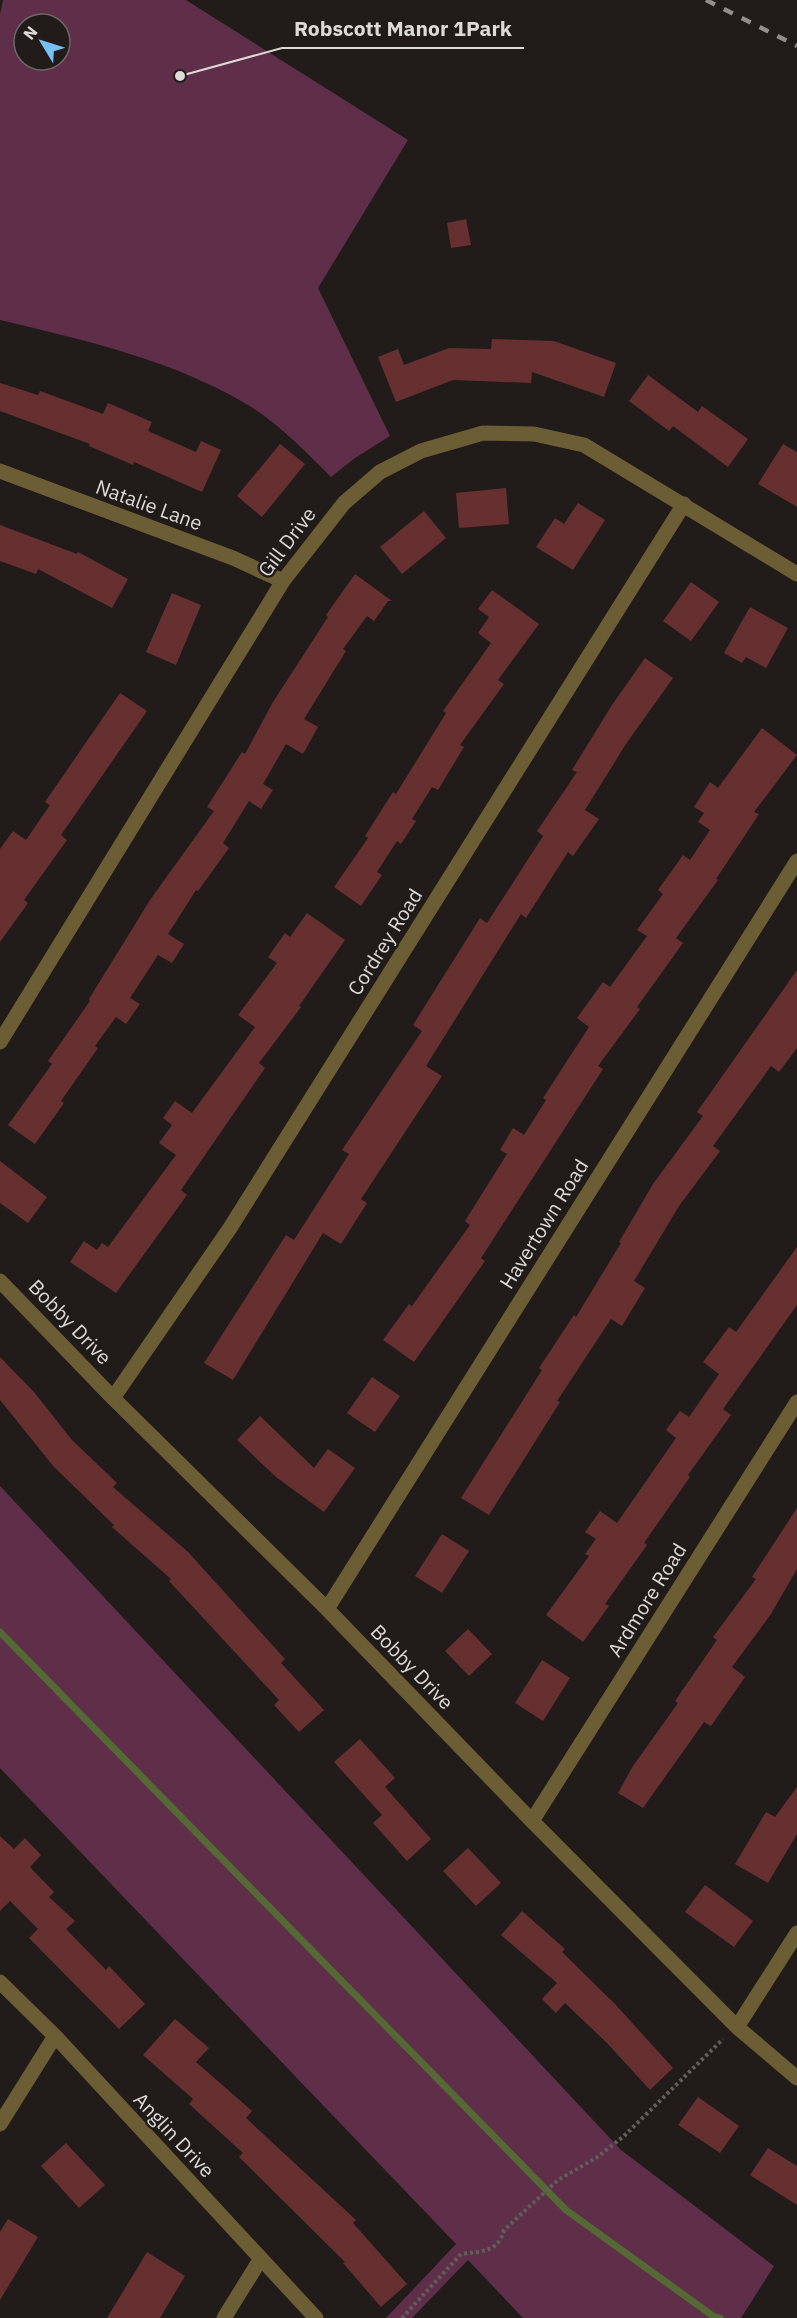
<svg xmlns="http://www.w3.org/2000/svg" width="797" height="2318" font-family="'IBM Plex Sans',sans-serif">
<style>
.green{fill:#5f2f4a;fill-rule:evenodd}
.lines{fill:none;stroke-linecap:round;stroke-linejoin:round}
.stream{stroke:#556935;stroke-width:7}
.building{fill:#673030}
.path{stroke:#625e5b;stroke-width:4;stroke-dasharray:3 3;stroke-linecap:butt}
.minor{stroke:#6c5e34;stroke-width:15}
.rail{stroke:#918e8b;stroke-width:4.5;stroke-dasharray:10 10;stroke-linecap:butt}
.labels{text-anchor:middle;stroke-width:5;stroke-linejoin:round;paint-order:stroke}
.street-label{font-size:20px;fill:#dddad7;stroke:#211c19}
.leader{fill:none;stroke:#dddad7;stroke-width:2}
.callout-dot{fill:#dddad7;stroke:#211c19;stroke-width:2}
.callout-label{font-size:21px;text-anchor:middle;font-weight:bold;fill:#dddad7;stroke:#211c19;stroke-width:5;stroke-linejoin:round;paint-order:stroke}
</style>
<rect width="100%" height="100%" fill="#211c19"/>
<path class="green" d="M 3,0 L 186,0 L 408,140 L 318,288 L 390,436 L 355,458 L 331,477 C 305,451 280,425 248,405 C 173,360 84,340 0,320 L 0,14 ZM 24,24 L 60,24 L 60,60 L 24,60 Z
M 0,1486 L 621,2150 L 774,2266 L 741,2318 L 523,2318 L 468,2260 L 412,2318 L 386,2318 L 456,2244 L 0,1768 Z"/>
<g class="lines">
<path class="stream" d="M 0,1632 L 566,2210 L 713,2316 L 720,2318"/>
</g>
<path class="building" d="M 466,219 L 471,245 L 451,248 L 447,223 Z
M 492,339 L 554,341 L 616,363 L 604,397 L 532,372 L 531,383 L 453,380 L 396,402 L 378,357 L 398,349 L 404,365 L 449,348 L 491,349 Z
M 648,375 L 698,412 L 702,406 L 748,439 L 728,467 L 673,426 L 669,431 L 629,401 Z
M 0,383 L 38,395 L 40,391 L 103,414 L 108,403 L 152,422 L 148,431 L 196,452 L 201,441 L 221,450 L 202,492 L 134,462 L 133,465 L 89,446 L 90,444 L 0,411 Z
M 280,444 L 305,464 L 262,517 L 237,496 Z
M 783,444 L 797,452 L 797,507 L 758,484 Z
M 506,488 L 509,524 L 459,528 L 456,493 Z
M 578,503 L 605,520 L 573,570 L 536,547 L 555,518 L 564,524 Z
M 424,511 L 446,538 L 402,574 L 380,547 Z
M 0,525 L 77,554 L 78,552 L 128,579 L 112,608 L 38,569 L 36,574 L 0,561 Z
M 355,574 L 392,601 L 388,601 L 374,621 L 367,616 L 343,649 L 346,651 L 304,719 L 318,727 L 303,754 L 286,744 L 263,784 L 273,790 L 261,809 L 249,801 L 223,843 L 229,848 L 198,891 L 196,890 L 168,934 L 184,944 L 172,963 L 158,955 L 130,998 L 140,1004 L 126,1024 L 116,1017 L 95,1046 L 98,1048 L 61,1101 L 64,1103 L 35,1144 L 8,1125 L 52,1064 L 48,1061 L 90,1001 L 89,999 L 150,900 L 214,811 L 207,807 L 242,752 L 245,754 L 273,702 L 328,617 L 326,615 Z
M 691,582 L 719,602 L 691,641 L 663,621 Z
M 492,590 L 539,624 L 498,680 L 504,684 L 460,745 L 464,747 L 438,790 L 432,787 L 412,819 L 416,821 L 401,844 L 397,841 L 377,872 L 382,875 L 361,906 L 334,887 L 368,838 L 365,836 L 393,792 L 396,794 L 446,713 L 443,711 L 491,643 L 478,633 L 489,617 L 478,609 Z
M 172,593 L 201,605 L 176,665 L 146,652 Z
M 750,607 L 788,628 L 766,668 L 746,657 L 742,663 L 724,653 Z
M 645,658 L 673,678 L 626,744 L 585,810 L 599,819 L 573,856 L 568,852 L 526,918 L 521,914 L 426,1066 L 442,1076 L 361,1199 L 367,1203 L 341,1244 L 323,1233 L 233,1380 L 204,1363 L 286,1235 L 294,1240 L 349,1154 L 342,1150 L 422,1031 L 413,1025 L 480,918 L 487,923 L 543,836 L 537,831 L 577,772 L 572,770 L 612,705 Z
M 120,693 L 147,711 L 61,835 L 67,840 L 24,900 L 28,903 L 0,942 L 0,849 L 13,831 L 26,840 L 50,805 L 45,802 Z
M 762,728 L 797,755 L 754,812 L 759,814 L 716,879 L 718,880 L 676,938 L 683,943 L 637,1007 L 640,1009 L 598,1066 L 603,1069 L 481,1258 L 485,1261 L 414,1362 L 383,1340 L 409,1304 L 412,1306 L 470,1225 L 465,1221 L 507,1154 L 500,1150 L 513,1128 L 524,1135 L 546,1100 L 543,1098 L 589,1027 L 577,1018 L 603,982 L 610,987 L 647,936 L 637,930 L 663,894 L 658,890 L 683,855 L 690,860 L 710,830 L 698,822 L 704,813 L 694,807 L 710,782 L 718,788 Z
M 307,913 L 345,940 L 299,1006 L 301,1007 L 259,1063 L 265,1068 L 181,1190 L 187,1195 L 116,1293 L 70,1262 L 84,1241 L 97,1250 L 102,1243 L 108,1247 L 176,1155 L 159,1143 L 172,1125 L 163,1118 L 175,1101 L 192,1113 L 255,1027 L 238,1015 L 277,963 L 268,957 L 285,933 L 290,937 Z
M 797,970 L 797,1048 L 779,1072 L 771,1066 L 713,1146 L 720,1151 L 679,1206 L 634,1281 L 645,1288 L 622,1326 L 611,1319 L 557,1401 L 560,1402 L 489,1515 L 461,1498 L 542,1370 L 539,1368 L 574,1315 L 576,1317 L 621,1243 L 619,1242 L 653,1184 L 703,1116 L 697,1112 Z
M 0,1161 L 47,1197 L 28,1223 L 0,1203 Z
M 797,1247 L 797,1305 L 723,1409 L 731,1415 L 688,1475 L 690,1477 L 644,1543 L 647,1545 L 605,1604 L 609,1606 L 583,1642 L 546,1615 L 589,1556 L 585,1554 L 596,1539 L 585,1532 L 600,1511 L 617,1523 L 676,1438 L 666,1430 L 680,1411 L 689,1417 L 719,1374 L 703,1362 L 729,1327 L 736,1332 Z
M 0,1357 L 34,1392 L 72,1440 L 117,1483 L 113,1487 L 188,1552 L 285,1659 L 281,1663 L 324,1710 L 299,1732 L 274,1705 L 279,1700 L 169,1581 L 171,1579 L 112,1527 L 114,1525 L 54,1467 L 0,1400 Z
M 372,1377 L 400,1396 L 375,1432 L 347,1413 Z
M 260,1416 L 314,1468 L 328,1449 L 355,1468 L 324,1512 L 276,1477 L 237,1440 Z
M 797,1508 L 797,1569 L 771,1614 L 732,1667 L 745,1677 L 711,1726 L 704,1722 L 643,1808 L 618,1793 L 633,1766 L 678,1703 L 675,1701 L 717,1640 L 713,1637 L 756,1579 L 752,1577 Z
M 442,1534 L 469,1551 L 442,1593 L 415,1576 Z
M 468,1629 L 492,1654 L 469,1676 L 445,1651 Z
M 542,1660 L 570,1678 L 543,1721 L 515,1703 Z
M 360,1739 L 395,1778 L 385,1787 L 431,1839 L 407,1861 L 373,1823 L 382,1815 L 334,1762 Z
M 797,1787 L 797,1834 L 768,1883 L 735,1864 L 766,1812 L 775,1817 Z
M 0,1836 L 14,1849 L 25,1838 L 41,1855 L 30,1867 L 54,1892 L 49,1897 L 75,1921 L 66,1929 L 106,1970 L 109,1966 L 145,2004 L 119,2029 L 29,1938 L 38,1929 L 10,1901 L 0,1911 Z
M 468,1848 L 501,1883 L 476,1906 L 443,1871 Z
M 705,1885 L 753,1921 L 734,1947 L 685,1912 Z
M 522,1911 L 565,1949 L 562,1952 L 615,2004 L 673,2068 L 650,2090 L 607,2043 L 565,2003 L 556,2013 L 542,1999 L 557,1983 L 501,1935 Z
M 175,2019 L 209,2048 L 196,2062 L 252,2111 L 246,2118 L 356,2220 L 353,2223 L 407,2284 L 381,2307 L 343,2263 L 345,2262 L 239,2157 L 243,2153 L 189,2104 L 193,2099 L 143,2055 Z
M 698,2097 L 739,2126 L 720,2153 L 678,2125 Z
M 66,2143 L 105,2185 L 79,2208 L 41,2166 Z
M 768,2148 L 797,2166 L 797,2205 L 750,2175 Z
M 8,2219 L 38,2237 L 0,2300 L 0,2232 Z
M 147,2252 L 185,2276 L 160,2318 L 107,2318 Z"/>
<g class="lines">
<path class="path" d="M 402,2318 L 461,2254 C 481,2251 498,2253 504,2230 L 558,2180 L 596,2158 L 624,2136 L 723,2039"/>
<path class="minor" d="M 0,471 L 233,558 L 283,581
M 0,1042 L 283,581 L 344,503 L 380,472 L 421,451 L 483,433 L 534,434 L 584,445 L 797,574
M 0,1281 L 113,1398 L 327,1609 L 532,1821 L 737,2027 L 797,2078
M 113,1398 L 230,1228 L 684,504
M 327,1609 L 797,861
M 532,1821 L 797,1402
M 0,1982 L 55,2036 L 316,2318
M 737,2027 L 797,1933
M 0,2124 L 55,2036
M 224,2318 L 260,2260"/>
<path class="rail" d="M 706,0 L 797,46"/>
</g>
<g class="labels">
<g class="street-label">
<text transform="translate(149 505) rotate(20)" y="7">Natalie Lane</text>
<text transform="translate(287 542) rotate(-53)" y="7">Gill Drive</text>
<text transform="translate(385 942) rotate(-58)" y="7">Cordrey Road</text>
<text transform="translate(544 1224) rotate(-58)" y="7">Havertown Road</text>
<text transform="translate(70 1322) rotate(46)" y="7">Bobby Drive</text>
<text transform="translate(647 1600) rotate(-58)" y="7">Ardmore Road</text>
<text transform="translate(412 1667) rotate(46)" y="7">Bobby Drive</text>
<text transform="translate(174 2135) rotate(47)" y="7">Anglin Drive</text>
</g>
</g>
<path class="leader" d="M180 76L282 48H524"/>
<circle class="callout-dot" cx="180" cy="76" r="6"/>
<g class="callout-label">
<text x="403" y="36">Robscott Manor 1Park</text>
</g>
<g transform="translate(42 42) rotate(308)"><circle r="28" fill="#211c19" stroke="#6c6865" stroke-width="1.5"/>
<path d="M0-4.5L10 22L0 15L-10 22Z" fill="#76c0f7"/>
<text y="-9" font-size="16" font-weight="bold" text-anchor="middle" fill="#dddad7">N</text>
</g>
</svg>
